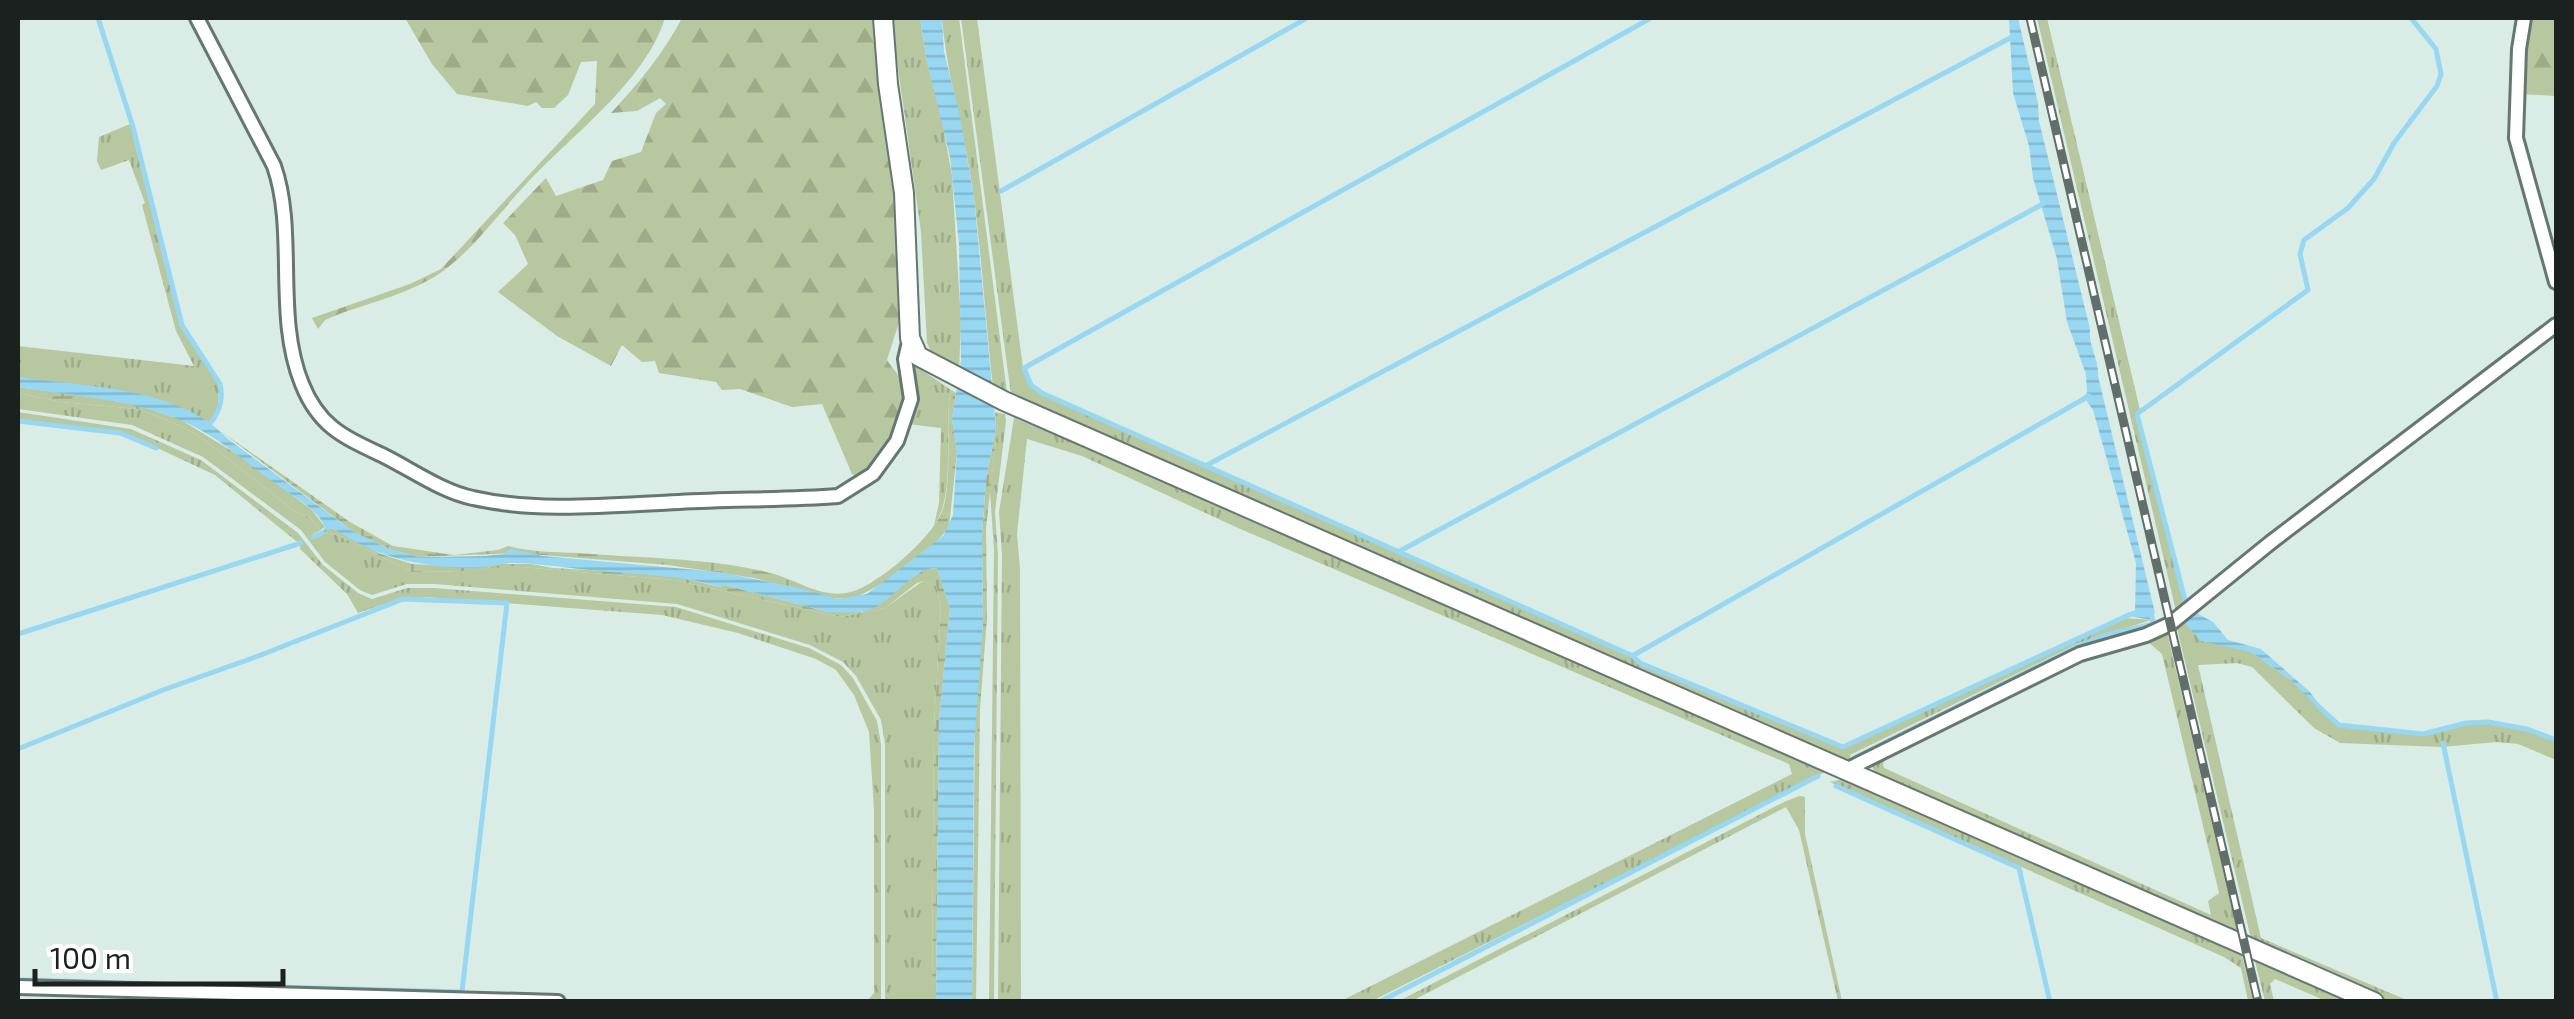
<svg xmlns="http://www.w3.org/2000/svg" width="2574" height="1019" font-family="'Exo 2',sans-serif">
<style>
.grass{fill:url(#grass-tufts)}
.forest{fill:url(#forest-firs)}
.wetland{fill:url(#wetland-marsh)}
.water{fill:url(#water-rules)}
.lines{fill:none;stroke-linecap:round;stroke-linejoin:round}
.stream{stroke:#98d7f1;stroke-width:5}
.minor-casing{stroke:#667671;stroke-width:18}
.secondary-casing{stroke:#667671;stroke-width:22}
.minor{stroke:#fff;stroke-width:12}
.secondary{stroke:#fff;stroke-width:18}
.rail-casing{stroke:#626e6a;stroke-width:9}
.rail{stroke:#fff;stroke-width:5;stroke-dasharray:15;stroke-linecap:butt}
</style>
<defs>
<pattern id="grass-tufts" width="24" height="20" patternUnits="userSpaceOnUse" patternTransform="scale(2.5)"><rect width="24" height="20" fill="#b7c7a0"/><path d="M3 7l-1-3M5 7V3M7 7l1-3M15 17l-1-3M17 17v-4M19 17l1-3" fill="none" stroke="#9dab89"/></pattern>
<pattern id="forest-firs" width="22" height="20" patternUnits="userSpaceOnUse" patternTransform="scale(2.5)"><rect width="22" height="20" fill="#b7c7a0"/><path d="M5 1l3.5 6h-7zM16 11l3.5 6h-7z" fill="#9dab89"/></pattern>
<pattern id="wetland-marsh" width="20" height="14" patternUnits="userSpaceOnUse" patternTransform="scale(2.5)"><rect width="20" height="14" fill="#b7c7a0"/><path d="M1 5h8M5 5V1M11 12h8M15 12V8" fill="none" stroke="#9dab89"/></pattern>
<pattern id="water-rules" width="6" height="5" patternUnits="userSpaceOnUse" patternTransform="scale(2.5)"><rect width="6" height="5" fill="#98d7f1"/><path d="M0 2.5h6" fill="none" stroke="#82b8ce"/></pattern>
</defs>
<rect width="100%" height="100%" fill="#daece6"/>
<path class="grass" d="M 891,18 L 920,18 L 927,62 L 941,115 L 952,176 L 961,321 L 959,372 L 934,359 L 927,343 L 921,232 Z
M 942,18 L 959,18 L 1007,393 L 993,388 C 986,325 982,261 974,198 C 966,137 947,78 942,18 Z
M 961,18 L 977,18 L 1023,368 L 1031,386 L 1041,394 L 1632,657 L 1640,664 L 1842,748 L 2124,618 L 2151,620 L 2079,643 L 1850,755 L 1851,760 L 1846,761 L 1011,395 Z
M 2037,18 L 2047,18 L 2140,410 L 2136,414 L 2183,600 L 2184,605 L 2176,611 Z
M 130,124 L 180,326 L 219,385 L 218,411 L 209,422 L 153,399 L 18,377 L 18,346 L 194,366 L 176,331 L 142,205 L 145,203 L 129,160 L 101,170 L 97,161 L 99,137 Z
M 913,356 L 919,368 L 951,390 C 943,430 957,492 934,526 L 939,503 L 941,428 L 908,424 L 907,359 Z
M 18,393 L 61,402 L 138,409 L 174,423 L 199,436 L 297,513 L 309,517 L 321,530 L 313,534 L 314,539 L 322,533 L 335,534 L 412,572 L 477,571 L 494,566 L 509,566 L 674,580 L 840,617 L 885,608 L 923,581 L 936,586 L 941,607 L 934,726 L 932,1001 L 885,1001 L 885,744 L 881,720 L 856,676 L 843,662 L 810,645 L 677,604 L 434,584 L 407,584 L 372,595 L 360,590 L 325,562 L 301,530 L 203,457 L 132,425 L 18,409 Z
M 18,412 L 131,429 L 201,460 L 298,533 L 323,565 L 358,593 L 372,599 L 407,588 L 434,588 L 676,607 L 809,648 L 841,665 L 853,678 L 877,721 L 881,744 L 881,1001 L 867,1001 L 874,993 L 874,809 L 869,732 L 854,695 L 836,670 L 816,659 L 738,633 L 662,615 L 426,597 L 399,599 L 358,613 L 347,594 L 300,549 L 301,542 L 296,541 L 215,475 L 136,438 L 121,432 L 18,420 Z
M 999,413 L 1005,414 L 1006,421 L 995,512 L 998,555 L 994,1001 L 989,1002 L 994,550 L 990,491 Z
M 1014,418 L 1090,449 L 1825,772 L 1372,1001 L 1341,1001 L 1792,774 L 1789,764 L 1238,528 L 1082,456 L 1027,439 L 1017,534 L 1020,569 L 1021,1001 L 998,1001 L 1002,555 L 999,512 Z
M 2183,621 L 2198,636 L 2251,652 L 2291,680 L 2339,726 L 2423,735 L 2467,724 L 2488,723 L 2527,730 L 2556,741 L 2556,760 L 2518,744 L 2496,742 L 2442,747 L 2340,743 L 2314,728 L 2252,667 L 2237,663 L 2198,665 L 2261,938 L 2409,1001 L 2385,1001 L 2252,943 L 2176,624 Z
M 2167,632 L 2238,934 L 1876,775 L 1871,764 L 1892,752 L 1883,763 L 1884,768 L 2211,915 L 2208,901 L 2219,893 L 2162,654 L 2148,642 Z
M 1843,779 L 2242,956 L 2253,1001 L 2248,1001 L 2241,968 L 2224,957 L 1830,782 Z
M 1800,796 L 1805,797 L 1805,834 L 1842,1001 L 1838,1001 L 1799,830 L 1786,807 L 1412,1001 L 1397,1002 L 1786,801 Z
M 2255,961 L 2347,1001 L 2326,1001 L 2275,979 L 2270,984 L 2274,1001 L 2265,1001 Z"/>
<path class="forest" d="M 405,18 L 665,18 C 645,82 573,134 528,182 C 500,211 476,247 443,271 C 413,293 371,302 337,315 L 325,320 L 318,329 L 312,318 L 410,284 L 441,269 L 595,104 L 597,61 L 581,62 L 568,95 L 554,108 L 542,108 L 536,102 L 528,106 L 457,94 L 432,64 Z
M 682,18 L 876,18 L 896,183 L 902,313 L 887,360 C 891,367 898,373 901,380 C 919,414 881,458 857,477 L 852,474 L 822,404 L 792,407 L 740,389 L 722,390 L 716,382 L 659,373 L 655,361 L 642,362 L 622,345 L 611,366 L 557,336 L 498,292 L 528,264 L 515,235 L 503,223 L 546,178 L 556,196 L 603,180 L 612,161 L 641,152 L 656,113 L 666,104 L 660,98 L 637,111 L 611,113 C 639,83 663,54 682,18 Z
M 2529,18 L 2556,18 L 2556,96 L 2520,94 Z"/>
<path class="wetland" d="M 18,387 L 133,403 L 181,420 L 240,456 L 312,510 L 325,527 L 321,530 L 309,517 L 297,513 L 199,436 L 174,423 L 138,409 L 61,402 L 18,393 Z
M 951,390 L 956,393 L 952,419 L 957,452 L 949,527 L 934,545 L 887,581 L 853,599 L 831,598 L 754,578 L 668,565 L 517,553 L 419,557 L 389,549 L 354,532 L 219,430 L 350,522 L 393,546 L 454,555 L 498,550 L 508,546 C 530,552 554,552 577,553 C 635,558 718,558 774,574 C 799,581 819,597 846,593 C 873,590 926,542 939,518 C 955,490 944,425 951,390 Z
M 995,412 L 999,413 L 986,528 L 987,617 L 980,709 L 976,1001 L 972,1002 L 975,708 L 983,624 L 982,536 L 986,480 L 996,428 Z
M 332,528 L 381,554 L 412,564 L 476,568 L 486,564 L 531,564 L 553,568 L 672,575 L 719,587 L 725,585 L 828,612 L 862,612 L 925,569 L 937,568 L 950,608 L 939,721 L 936,1001 L 932,1001 L 934,726 L 941,607 L 936,586 L 923,581 L 917,583 L 885,608 L 840,617 L 674,580 L 509,566 L 494,566 L 477,571 L 412,572 L 335,534 L 322,533 Z"/>
<path class="water" d="M 920,18 L 942,18 L 944,52 L 959,112 L 974,197 L 996,428 L 986,480 L 982,536 L 983,624 L 974,748 L 972,1001 L 936,1001 L 939,721 L 950,608 L 937,568 C 914,566 893,602 869,610 C 857,614 841,612 828,612 L 725,585 L 719,587 C 679,574 640,575 598,571 C 570,568 543,564 515,563 C 499,563 484,568 470,568 C 419,567 375,557 333,528 L 322,533 L 325,527 C 316,507 290,495 273,482 C 248,464 225,443 197,428 C 141,399 79,397 18,387 L 18,377 C 84,387 179,386 228,439 L 354,532 L 389,549 L 419,557 L 435,557 L 485,556 L 503,554 L 511,549 L 543,556 L 719,572 L 799,588 L 838,599 L 867,594 L 943,536 L 953,515 L 957,452 L 952,419 L 961,361 L 959,244 L 950,157 L 927,62 Z
M 2009,18 L 2018,18 L 2038,103 L 2039,121 L 2090,329 C 2088,346 2099,358 2098,376 L 2155,613 L 2151,620 L 2123,615 L 2135,610 L 2136,563 L 2093,410 L 2083,396 L 2087,394 L 2086,374 L 2067,322 L 2057,259 L 2033,178 L 2029,146 L 2013,93 Z
M 2193,611 L 2213,622 L 2228,640 L 2261,649 L 2309,691 L 2324,710 L 2321,711 L 2291,680 L 2251,652 L 2201,641 L 2183,621 Z"/>
<g class="lines">
<path class="stream" d="M 98,18 L 133,127 L 182,325 L 220,384 C 224,401 219,414 207,427
M 1651,18 L 1024,368 L 1031,385 L 1042,393 L 1633,656 L 1640,663 L 1843,747 L 2129,615
M 1001,191 L 1307,18
M 18,421 L 120,433 L 156,448
M 1207,465 L 2014,36
M 313,537 L 322,533
M 1398,552 L 2043,204
M 2185,600 L 2137,414 L 2308,290 L 2300,254 L 2304,240 L 2348,208 L 2374,179 L 2394,143 L 2437,86 L 2441,74 L 2436,49 L 2411,18
M 18,634 L 301,543
M 1634,655 L 2089,396
M 2318,706 L 2339,725 L 2423,734 L 2466,723 L 2488,722 L 2527,729 L 2556,740
M 2443,743 L 2497,1002
M 18,749 L 163,690 L 261,655 L 403,599 L 507,603 L 461,1000
M 1854,758 L 2081,645 L 2106,635 L 2153,624 L 2152,617
M 1836,786 L 2019,868 L 2050,1002
M 18,980 L 462,992
M 1379,1002 L 1818,776"/>
<defs>
<path id="minor" d="M 197,18 L 274,166 C 297,232 274,316 302,384 C 319,427 344,437 384,456 C 412,470 443,492 473,498 C 539,513 612,505 679,502 C 732,499 785,500 838,496 L 873,474 L 897,441 L 911,399 L 905,359 L 910,338
M 2524,18 L 2519,49 L 2516,138 L 2556,282
M 1846,770 L 2080,654 L 2146,635 L 2170,624 L 2270,543 L 2556,325
M 18,987 L 558,1002"/>
<path id="secondary" d="M 883,18 L 888,84 L 904,193 L 910,338 L 918,356 L 1004,401 L 2374,1002"/>
</defs>
<use href="#minor" class="minor-casing"/>
<use href="#secondary" class="secondary-casing"/>
<use href="#minor" class="minor"/>
<use href="#secondary" class="secondary"/>
<defs>
<path id="rail" d="M 2030,18 L 2258,1002"/>
</defs>
<use href="#rail" class="rail-casing"/>
<use href="#rail" class="rail"/>
</g>
<rect width="2574" height="1019" fill="none" stroke="#1a211f" stroke-width="40"/>
<path d="M35 969v15h248v-15" fill="none" stroke="#1a211f" stroke-width="5"/>
<text x="50" y="969" font-size="30" fill="#1a211f" stroke="#ffffff" stroke-width="8" paint-order="stroke">100 m</text>
</svg>
